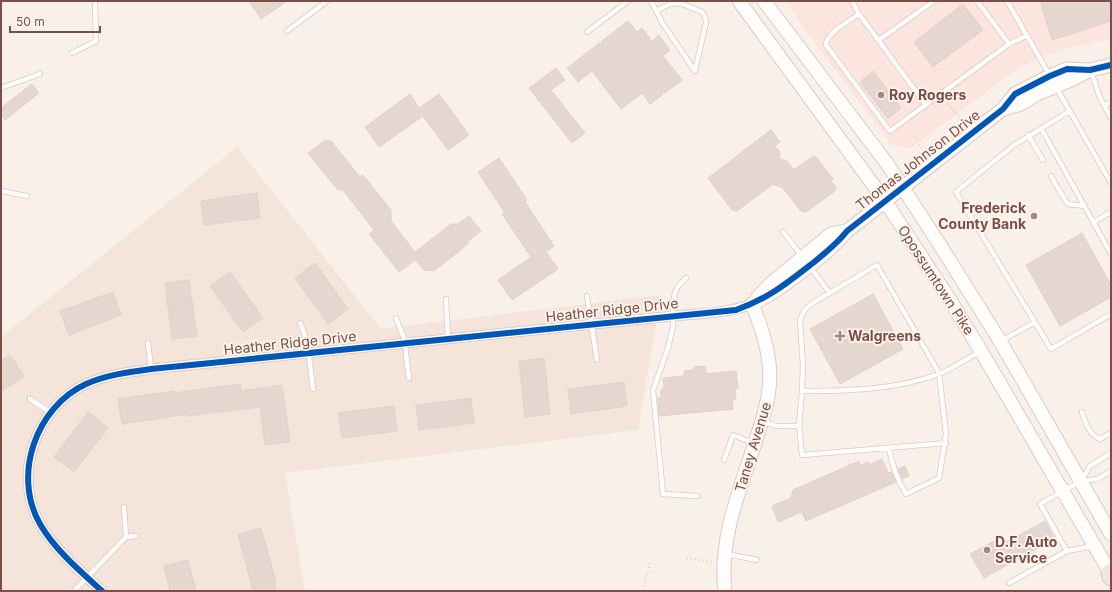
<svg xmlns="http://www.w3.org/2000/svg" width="1112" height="592" font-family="Inter,sans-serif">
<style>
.residential{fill:#f5e4d9}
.commercial{fill:#fce4df}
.building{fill:#e6d6d0;stroke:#e2d1cb}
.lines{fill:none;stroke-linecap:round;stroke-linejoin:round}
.lane-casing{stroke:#d8cbc6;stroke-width:6}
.street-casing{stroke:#d8cbc6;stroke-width:11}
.secondary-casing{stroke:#d9ccc7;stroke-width:15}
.highway-casing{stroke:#daccc8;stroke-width:19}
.path{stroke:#dccfcb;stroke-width:2;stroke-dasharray:1 3;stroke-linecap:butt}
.lane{stroke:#fefdfc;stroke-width:4.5}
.street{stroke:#fefdfc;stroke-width:9}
.secondary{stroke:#fefdfc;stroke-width:13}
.highway{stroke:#f2e5e3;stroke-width:17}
.cycleway-casing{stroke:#fff4ec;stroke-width:8}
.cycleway{stroke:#0057b8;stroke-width:6}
.poi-dot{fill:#a6877f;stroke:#fff4ec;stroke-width:1.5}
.labels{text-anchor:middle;stroke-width:3.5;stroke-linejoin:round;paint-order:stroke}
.poi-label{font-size:14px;font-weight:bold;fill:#7a4f46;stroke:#fff4ec;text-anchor:start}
.street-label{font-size:14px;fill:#7a4f46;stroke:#fff4ec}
</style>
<rect width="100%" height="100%" fill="#f9f0e9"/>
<path class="residential" d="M 237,147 L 381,329 L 661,295 L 638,430 L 285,473 L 305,591 L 1,591 L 1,337 Z"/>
<path class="commercial" d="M 787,1 L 1111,1 L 1111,39 L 1067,48 L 1021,66 L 910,149 L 892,145 L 801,25 Z"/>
<path class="building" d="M 249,1 L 287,1 L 261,19 Z
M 1040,1 L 1111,1 L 1111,21 L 1052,40 Z
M 963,4 L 983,30 L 933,67 L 914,42 Z
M 628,21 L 637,32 L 642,28 L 652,41 L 659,35 L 670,50 L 663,56 L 682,80 L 650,104 L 642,93 L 621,109 L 592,71 L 578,82 L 567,68 Z
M 556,68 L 565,80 L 551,90 L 585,133 L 572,143 L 529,88 Z
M 873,71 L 901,108 L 888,119 L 860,82 Z
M 32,84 L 39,93 L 5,120 L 1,114 L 1,108 Z
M 410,94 L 419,108 L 439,94 L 469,135 L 448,150 L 423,116 L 379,147 L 365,127 Z
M 771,130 L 780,142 L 775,146 L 780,152 L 779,159 L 787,161 L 794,170 L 812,157 L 816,157 L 833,179 L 831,181 L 836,187 L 835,191 L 806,212 L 801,211 L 783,188 L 773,184 L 737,211 L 732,210 L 708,178 Z
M 324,141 L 331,141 L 360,177 L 363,175 L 391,210 L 391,221 L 415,252 L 451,224 L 458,224 L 469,216 L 481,231 L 468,241 L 468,244 L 434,271 L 424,270 L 415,260 L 399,272 L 369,234 L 374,230 L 343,190 L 338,190 L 308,153 Z
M 499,158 L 527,200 L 525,202 L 554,246 L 546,252 L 558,269 L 512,300 L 498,280 L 531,257 L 502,214 L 505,213 L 478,172 Z
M 257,193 L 260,218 L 204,225 L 201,201 Z
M 1082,233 L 1111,285 L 1111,297 L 1060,326 L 1026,265 Z
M 315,263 L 348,309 L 328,324 L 295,278 Z
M 230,272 L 263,318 L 243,332 L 210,286 Z
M 189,280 L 197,336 L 172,339 L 165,283 Z
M 113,292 L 121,315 L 69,335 L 60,311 Z
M 873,294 L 903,349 L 840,384 L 810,329 Z
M 10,355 L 24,376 L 1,392 L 1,361 Z
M 544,358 L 550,414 L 525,417 L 519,361 Z
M 705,366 L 706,374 L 736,371 L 738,388 L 735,389 L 736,399 L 732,399 L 733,409 L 659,416 L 658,398 L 661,397 L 661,389 L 664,389 L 663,378 L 684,376 L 684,371 L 694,370 L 694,367 Z
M 624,382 L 627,406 L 571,414 L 568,389 Z
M 240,384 L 241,391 L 282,385 L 290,442 L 265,445 L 260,407 L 187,416 L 187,414 L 122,424 L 118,399 L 174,391 L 174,393 Z
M 471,398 L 474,423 L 419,430 L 416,405 Z
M 394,406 L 397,431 L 342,438 L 338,413 Z
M 88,412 L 108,428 L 74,472 L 54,457 Z
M 882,459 L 888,473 L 891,472 L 896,482 L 806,521 L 802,512 L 778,522 L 772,506 L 791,498 L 793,490 L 859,461 L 861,465 L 868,462 L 869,465 Z
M 905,466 L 909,476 L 902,479 L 898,469 Z
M 1045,521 L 1055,539 L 984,578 L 970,554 L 996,540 L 999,546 Z
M 261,528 L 276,582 L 274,583 L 276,591 L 253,591 L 238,534 Z
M 188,560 L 196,591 L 170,591 L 164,566 Z"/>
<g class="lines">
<defs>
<path id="lane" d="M 651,1 L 663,24 L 695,71
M 852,1 L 859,14 L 926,105
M 977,1 L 1009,44
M 1007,1 L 1049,74
M 656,11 L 670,4 L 680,3 L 702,12 L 705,16 L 706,22 L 695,71
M 859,14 C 849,21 826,33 826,45 L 890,131 L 1009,44 L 1026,36
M 287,31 L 327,1
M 587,32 L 628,1
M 879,40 L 934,1
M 72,53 L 96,41 L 95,1
M 1091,71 L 1100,98 L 1111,118
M 1056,87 L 1111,183
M 1,88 L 40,74
M 1104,106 L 1111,102
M 1070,111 L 1014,145 L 956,192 L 1051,349 L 1111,314
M 1041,128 L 1111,254
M 1028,135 L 1043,160
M 1051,176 L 1065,200 L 1068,204 L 1085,206
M 1,191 L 27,196
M 1094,222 L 1111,212
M 783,232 L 802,256
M 810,267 L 830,293
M 686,278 L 679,285 L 675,292 L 673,304 L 673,327 L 667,351 L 653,390 L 663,494 L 697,496
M 587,296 L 597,360
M 446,299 L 448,338
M 396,318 L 406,343 L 406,354 L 409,378
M 300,323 C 309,342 310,367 313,389
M 1001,341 L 1035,322
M 148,343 L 151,369
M 802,391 L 799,426 L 802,455 L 946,443
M 30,399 L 50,412
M 1082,412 C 1085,422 1089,435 1100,439 L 1111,433
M 764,422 L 776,426 L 799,426
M 889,448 C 892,464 897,480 906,494 L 939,478 L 946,434 L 939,373 L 877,265 L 811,304 L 804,311 L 800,320 L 803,365 L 802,391 C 848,391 895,390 939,374 C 953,368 966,359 980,352
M 724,460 L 733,435 L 753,443
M 1082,480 L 1090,466 L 1111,453
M 124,507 L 126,537
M 1067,551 L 1040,504 L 1081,481 L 1097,479 L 1111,471
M 726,554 L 757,560
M 1009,583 L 1067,551 L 1093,546
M 74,591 L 126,537 L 136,536"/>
<path id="street" d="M 102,591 C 80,571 55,550 40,524 C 12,475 36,407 86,384 C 106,375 129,372 151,369 L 673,316 C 700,313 726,314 752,304"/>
<path id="secondary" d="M 739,1 L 885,201 L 948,297 L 981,351 L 1111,574
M 764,1 L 888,165 L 940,245 L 1000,341 L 1111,534
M 1003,109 L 1021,104 L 1037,94 L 1073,79 L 1090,70
M 757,298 L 770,284 L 831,234 L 847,231
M 752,304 C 775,293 793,278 813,263 C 825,253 837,244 847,231 L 1003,109 L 1015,94 L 1050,76 L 1067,69 L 1090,70 L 1111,65
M 725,591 C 719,542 738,494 753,449 C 762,421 773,392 769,363 C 767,344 759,321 752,304"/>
<path id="highway" d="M 1110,573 L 1111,577"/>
</defs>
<use href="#lane" class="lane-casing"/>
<use href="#street" class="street-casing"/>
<use href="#secondary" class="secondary-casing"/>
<use href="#highway" class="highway-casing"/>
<path class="path" d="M 945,101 L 960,118
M 914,133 L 921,148
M 848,460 L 850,465
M 687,558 L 712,562
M 643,591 L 650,563"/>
<use href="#lane" class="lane"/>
<use href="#street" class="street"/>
<use href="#secondary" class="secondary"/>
<use href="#highway" class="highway"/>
<defs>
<path id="cycleway" d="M 102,591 C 80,571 55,550 40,524 C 12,475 36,407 86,384 C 106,375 129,372 151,369 L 736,310 C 769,298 786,284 813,263 C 825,253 837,244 847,231 L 1003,109 L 1015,94 L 1050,76 L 1067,69 L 1090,70 L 1111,65"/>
</defs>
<use href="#cycleway" class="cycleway-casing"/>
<use href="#cycleway" class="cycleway"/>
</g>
<g class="poi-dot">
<circle cx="881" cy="95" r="4"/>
<circle cx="1034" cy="216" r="4"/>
<path d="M838 330h4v4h4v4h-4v4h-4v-4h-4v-4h4z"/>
<circle cx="987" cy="550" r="4"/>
</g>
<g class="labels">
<g class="poi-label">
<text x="889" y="100">Roy Rogers</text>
<text x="1026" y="213" text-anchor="end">Frederick<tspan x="1026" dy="16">County Bank</tspan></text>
<text x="848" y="341">Walgreens</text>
<text x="995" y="547">D.F. Auto<tspan x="995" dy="16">Service</tspan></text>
</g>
<g class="street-label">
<text transform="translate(918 160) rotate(-38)" y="5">Thomas Johnson Drive</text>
<text transform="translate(936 280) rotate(57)" y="5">Opossumtown Pike</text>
<text transform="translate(612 310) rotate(-6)" y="5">Heather Ridge Drive</text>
<text transform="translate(290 343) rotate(-6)" y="5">Heather Ridge Drive</text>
<text transform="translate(753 447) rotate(-73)" y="5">Taney Avenue</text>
</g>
</g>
<rect width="1112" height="592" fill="none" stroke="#7a4f46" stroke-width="4"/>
<path d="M10 26v6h90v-6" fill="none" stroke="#7a4f46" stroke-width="2"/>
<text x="16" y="26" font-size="12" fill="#7a4f46" stroke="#fff4ec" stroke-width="3" paint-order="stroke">50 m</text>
</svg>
